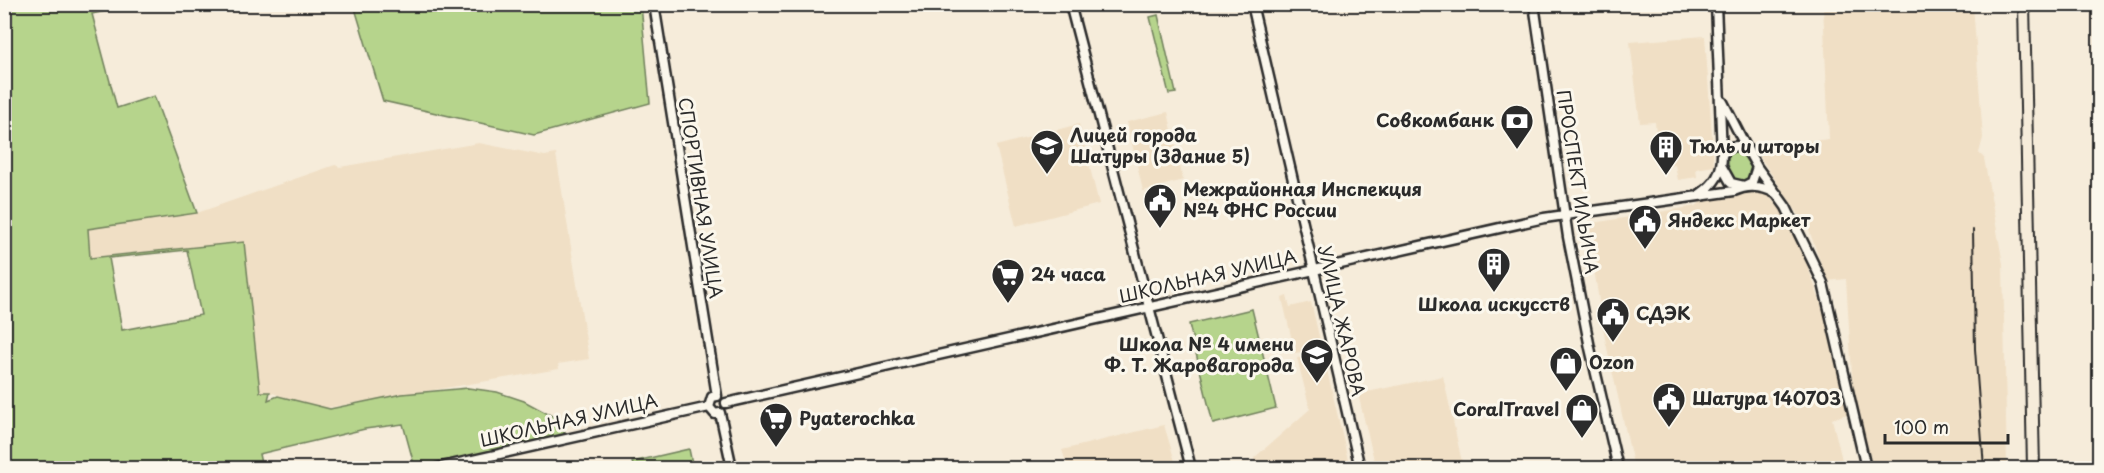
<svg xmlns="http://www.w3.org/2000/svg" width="2104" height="473" font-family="'Playpen Sans',sans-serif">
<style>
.built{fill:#f0dfc5}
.green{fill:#b6d48c;stroke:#70805c;stroke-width:1.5;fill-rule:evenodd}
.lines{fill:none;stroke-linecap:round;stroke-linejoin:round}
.minor-casing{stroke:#2b2b2b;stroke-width:13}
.minor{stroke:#fbf7ec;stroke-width:8}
.rail{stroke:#2b2b2b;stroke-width:2}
.labels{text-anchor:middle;stroke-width:6;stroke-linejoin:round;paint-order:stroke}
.poi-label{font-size:18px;font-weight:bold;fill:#2b2b2b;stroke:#fbf7ec;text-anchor:start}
.street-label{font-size:18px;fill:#2b2b2b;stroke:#fbf7ec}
</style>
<rect width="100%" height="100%" fill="#f6ecda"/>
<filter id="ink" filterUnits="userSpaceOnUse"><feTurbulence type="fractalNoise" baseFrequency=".0167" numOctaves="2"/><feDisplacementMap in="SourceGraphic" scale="12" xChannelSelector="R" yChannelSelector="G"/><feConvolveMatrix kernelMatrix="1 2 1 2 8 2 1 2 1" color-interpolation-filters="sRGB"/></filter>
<g filter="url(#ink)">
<path class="built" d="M 1823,5 L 1973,5 L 1983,138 L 1979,153 L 1984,158 L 2003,264 L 2007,468 L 1873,468 L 1853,391 L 1846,279 L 1827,281 L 1809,230 L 1754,148 L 1829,139 Z
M 1705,36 L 1714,166 L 1696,169 L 1697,177 L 1678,180 L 1675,165 L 1659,167 L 1655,122 L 1640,123 L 1630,42 Z
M 1168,112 L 1183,180 L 1143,191 L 1127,122 Z
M 1079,124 L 1099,204 L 1016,226 L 996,146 Z
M 479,143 L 545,156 L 556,154 L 589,359 L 558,364 L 559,369 L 326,408 L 300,403 L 270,392 L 260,392 L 244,242 L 90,258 L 88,229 L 197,213 L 335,165 L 340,167 Z
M 1764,191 L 1780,209 L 1798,240 L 1828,323 L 1850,413 L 1832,419 L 1844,468 L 1634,468 L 1605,339 L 1587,224 L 1696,206 L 1707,197 Z
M 1287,296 L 1290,307 L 1311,302 L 1350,468 L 1256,468 L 1254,458 L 1310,409 L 1297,358 L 1302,357 L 1301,352 L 1295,353 L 1282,298 Z
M 1443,376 L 1462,462 L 1433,468 L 1376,468 L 1358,394 Z
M 1164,425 L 1177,468 L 1068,468 L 1062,450 Z"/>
<path class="green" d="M 531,4 L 533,10 L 548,4 L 641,5 L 650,103 L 534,135 L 383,101 L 354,5 Z
M 4,5 L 132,5 L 92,14 L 117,108 L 154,96 L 197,213 L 88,229 L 90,258 L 244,242 L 260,392 L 270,392 L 268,400 L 278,396 L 330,409 L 402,394 L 468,388 L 497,392 L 524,401 L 554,417 L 568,438 L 437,468 L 415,468 L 403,424 L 365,429 L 259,454 L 262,468 L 5,468 ZM 187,250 L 201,315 L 122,330 L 109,258 Z
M 1158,15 L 1176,93 L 1169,94 L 1150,17 Z
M 1738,149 L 1752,168 L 1747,179 L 1741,182 L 1729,177 L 1728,159 L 1730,152 Z
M 1252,309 L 1276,408 L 1213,424 L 1189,324 Z
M 689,449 L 693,468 L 634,468 L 632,462 Z"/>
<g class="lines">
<defs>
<path id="minor" d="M 654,4 L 717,396
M 1070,4 L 1191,468
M 1252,4 L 1360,468
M 1534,4 L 1568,237 L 1590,348 L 1618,468
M 1716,4 L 1722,155
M 1723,102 L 1746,147
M 1757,167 L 1786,207 L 1823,283 L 1866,468
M 1700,194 C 1715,184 1722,173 1722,155 C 1730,145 1734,145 1746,147 L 1757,167 L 1752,182 L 1744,186 L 1731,183 L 1722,167
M 717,396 L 712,397 L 709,407 L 715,414 L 720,413
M 726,403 L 1544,218 L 1734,191 C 1749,184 1763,186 1777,194
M 720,413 L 732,468
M 437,468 L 709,407"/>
</defs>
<use href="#minor" class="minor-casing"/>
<use href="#minor" class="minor"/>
<path class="rail" d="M 2018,4 L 2027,468
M 2030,4 L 2040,468
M 1973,230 L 1975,349 L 1984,468"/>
</g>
</g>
<defs>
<symbol id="bank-pin" viewBox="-11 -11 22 30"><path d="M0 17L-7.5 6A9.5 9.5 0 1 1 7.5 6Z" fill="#2b2b2b" stroke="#fbf7ec"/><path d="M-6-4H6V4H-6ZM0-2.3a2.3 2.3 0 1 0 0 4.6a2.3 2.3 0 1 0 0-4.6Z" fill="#fff"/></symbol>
<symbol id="school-pin" viewBox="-11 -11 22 30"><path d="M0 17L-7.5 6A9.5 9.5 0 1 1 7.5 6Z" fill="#2b2b2b" stroke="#fbf7ec"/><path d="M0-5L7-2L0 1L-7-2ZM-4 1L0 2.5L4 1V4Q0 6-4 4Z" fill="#fff"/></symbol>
<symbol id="building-pin" viewBox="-11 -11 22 30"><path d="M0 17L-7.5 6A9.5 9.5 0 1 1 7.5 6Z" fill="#2b2b2b" stroke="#fbf7ec"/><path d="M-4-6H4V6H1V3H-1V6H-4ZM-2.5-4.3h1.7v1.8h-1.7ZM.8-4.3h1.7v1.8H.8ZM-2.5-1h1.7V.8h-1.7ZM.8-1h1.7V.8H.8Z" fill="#fff"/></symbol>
<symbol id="civic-pin" viewBox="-11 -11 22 30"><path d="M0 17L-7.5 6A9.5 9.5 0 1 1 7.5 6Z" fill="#2b2b2b" stroke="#fbf7ec"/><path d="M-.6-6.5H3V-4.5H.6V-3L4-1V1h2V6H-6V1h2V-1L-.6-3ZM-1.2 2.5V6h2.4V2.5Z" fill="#fff"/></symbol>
<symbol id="supermarket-pin" viewBox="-11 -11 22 30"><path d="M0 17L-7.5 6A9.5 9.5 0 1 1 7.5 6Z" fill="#2b2b2b" stroke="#fbf7ec"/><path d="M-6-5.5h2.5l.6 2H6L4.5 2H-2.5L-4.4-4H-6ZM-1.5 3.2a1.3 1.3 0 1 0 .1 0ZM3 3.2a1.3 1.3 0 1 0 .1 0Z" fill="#fff"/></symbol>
<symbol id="shop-pin" viewBox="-11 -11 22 30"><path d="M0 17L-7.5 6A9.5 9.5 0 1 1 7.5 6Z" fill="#2b2b2b" stroke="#fbf7ec"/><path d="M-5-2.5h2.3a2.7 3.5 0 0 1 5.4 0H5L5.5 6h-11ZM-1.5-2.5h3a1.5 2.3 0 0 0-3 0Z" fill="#fff"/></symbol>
</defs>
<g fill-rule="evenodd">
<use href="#bank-pin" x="1498" y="102" width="38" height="52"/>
<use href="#school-pin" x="1028" y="127" width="38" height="52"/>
<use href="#building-pin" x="1647" y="128" width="38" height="52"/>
<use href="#civic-pin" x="1141" y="181" width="38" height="52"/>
<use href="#civic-pin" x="1626" y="202" width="38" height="52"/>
<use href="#building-pin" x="1475" y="245" width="38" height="52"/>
<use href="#supermarket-pin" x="989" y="256" width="38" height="52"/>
<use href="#civic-pin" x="1594" y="295" width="38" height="52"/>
<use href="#school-pin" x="1298" y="336" width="38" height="52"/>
<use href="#shop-pin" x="1547" y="344" width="38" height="52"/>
<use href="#civic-pin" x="1650" y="380" width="38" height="52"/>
<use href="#shop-pin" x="1563" y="391" width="38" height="52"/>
<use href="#supermarket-pin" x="757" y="400" width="38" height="52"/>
</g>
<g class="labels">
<g class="poi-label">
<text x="1494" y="127" text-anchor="end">Совкомбанк</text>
<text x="1070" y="142">Лицей города<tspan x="1070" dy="21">Шатуры (Здание 5)</tspan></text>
<text x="1689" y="153">Тюль и шторы</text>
<text x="1183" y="196">Межрайонная Инспекция<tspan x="1183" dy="21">№4 ФНС России</tspan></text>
<text x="1668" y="227">Яндекс Маркет</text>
<text x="1031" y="281">24 часа</text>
<text x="1494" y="311" text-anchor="middle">Школа искусств</text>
<text x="1636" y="320">СДЭК</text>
<text x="1294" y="351" text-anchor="end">Школа № 4 имени<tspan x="1294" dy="21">Ф. Т. Жаровагорода</tspan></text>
<text x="1589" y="369">Ozon</text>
<text x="1692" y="405">Шатура 140703</text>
<text x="1559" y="416" text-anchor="end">CoralTravel</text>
<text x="799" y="425">Pyaterochka</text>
</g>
<g class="street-label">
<text transform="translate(1577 182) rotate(81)" y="6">ПРОСПЕКТ ИЛЬИЧА</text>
<text transform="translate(700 198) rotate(81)" y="6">СПОРТИВНАЯ УЛИЦА</text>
<text transform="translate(1208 277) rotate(-13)" y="6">ШКОЛЬНАЯ УЛИЦА</text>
<text transform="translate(1341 321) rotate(77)" y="6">УЛИЦА ЖАРОВА</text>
<text transform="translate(569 421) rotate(-13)" y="6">ШКОЛЬНАЯ УЛИЦА</text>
</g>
</g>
<rect width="2104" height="473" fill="none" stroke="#fbf7ec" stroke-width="24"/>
<rect x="12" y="12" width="2080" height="449" fill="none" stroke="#2b2b2b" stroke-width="2" filter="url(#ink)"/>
<path d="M1885 434v9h123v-9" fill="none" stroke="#2b2b2b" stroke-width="3"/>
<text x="1894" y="434" font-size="18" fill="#2b2b2b" stroke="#fbf7ec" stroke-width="4.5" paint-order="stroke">100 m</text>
</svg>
